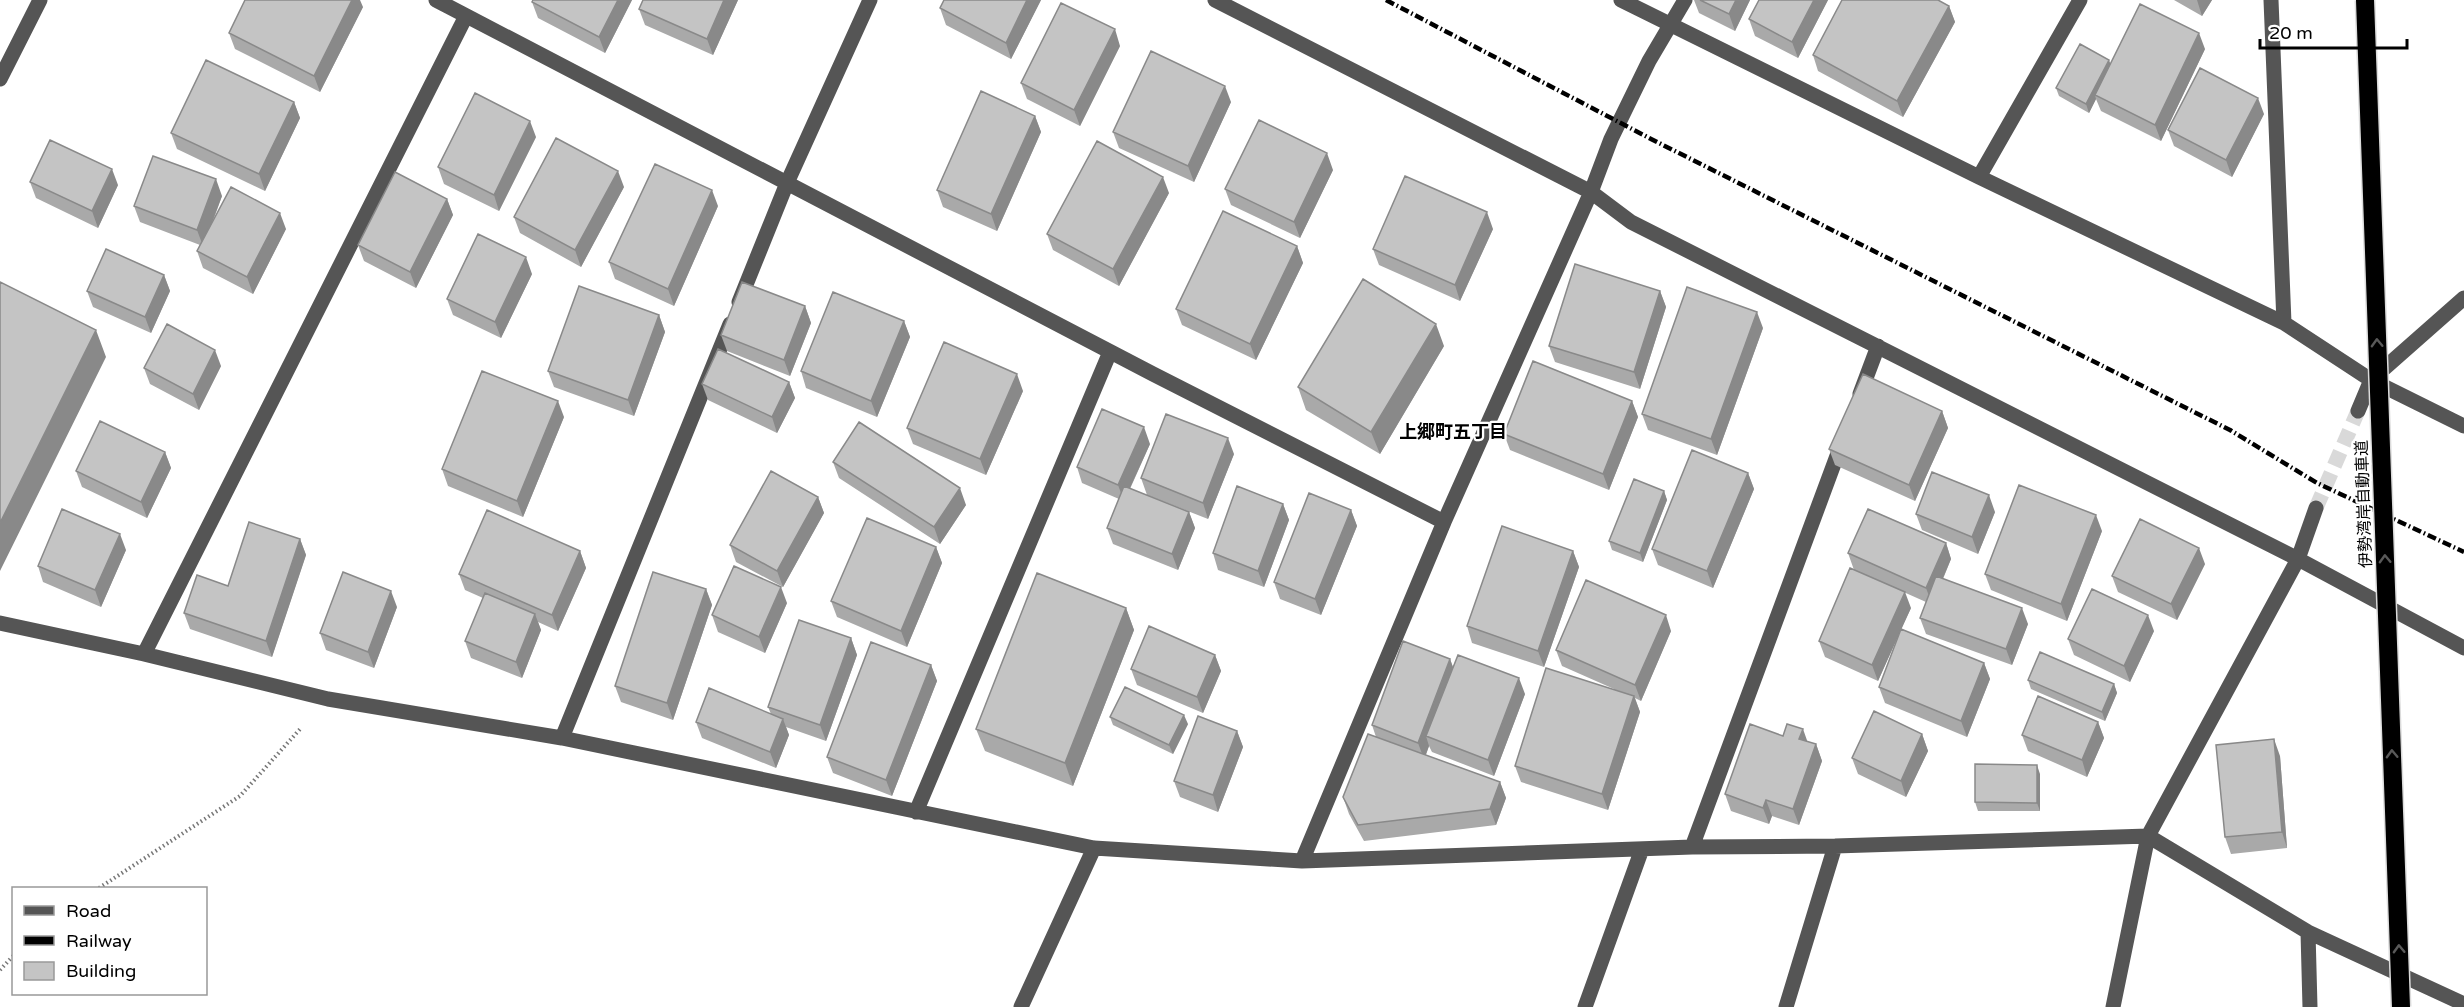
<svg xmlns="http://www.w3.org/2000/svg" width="2464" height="1007" font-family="'Varela Round','Noto Sans JP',sans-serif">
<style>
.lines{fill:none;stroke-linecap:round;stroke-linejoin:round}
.minor-tunnel{stroke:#d9d9d9;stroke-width:15;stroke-dasharray:15 8;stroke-linecap:butt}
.path{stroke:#777;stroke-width:4;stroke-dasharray:1.5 3;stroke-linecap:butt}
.minor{stroke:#555;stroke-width:15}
.rail{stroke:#000;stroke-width:4.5;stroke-dasharray:9 3 1.5 3;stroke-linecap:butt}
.highway-bridge-casing{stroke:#dbdbdb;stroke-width:21;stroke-linecap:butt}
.highway-bridge{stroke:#000;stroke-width:18}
.wall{fill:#a9a9a9}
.shaded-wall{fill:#898989}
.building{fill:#c4c4c4;stroke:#898989;stroke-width:1.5}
.oneway{stroke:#595959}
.labels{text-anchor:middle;stroke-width:4.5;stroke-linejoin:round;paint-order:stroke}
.street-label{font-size:16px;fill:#000;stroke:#fff}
.neighbourhood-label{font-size:18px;font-weight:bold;fill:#000;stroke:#fff}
</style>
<rect width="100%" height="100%" fill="#fff"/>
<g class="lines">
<path class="minor-tunnel" d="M 2316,508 L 2358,411"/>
<path class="path" d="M 99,888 L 240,796 L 301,728
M 0,970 L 14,955"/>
<path class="minor" d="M 436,0 L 1153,374 L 1444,522 L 1591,192 L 1611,139 L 1649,61 L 1685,0
M 1215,0 L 1591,192 L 1631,222 L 2298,559 L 2464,648
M 1621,0 L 1979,177 L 2284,323 L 2371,380 L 2464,426
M 2271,0 L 2284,323
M 0,79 L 40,0
M 1979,177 L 2080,0
M 739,302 L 787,183 L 870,0
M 1860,394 L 1878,346
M 2358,411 L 2371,380 L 2464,298
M 0,623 L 144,654 L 328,699 L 562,738 L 1094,848 L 1302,861 L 1692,847 L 1835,846 L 2148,836 L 2308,932 L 2464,1004
M 144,654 L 466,16
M 562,738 L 730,324
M 916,812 L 1110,352
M 1692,847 L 1841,445
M 1302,861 L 1444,522
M 2308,932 L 2310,1007
M 1021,1007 L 1094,848
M 1585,1007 L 1642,849
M 1786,1007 L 1835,846
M 2113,1007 L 2148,836 L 2298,559 L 2316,508"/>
<path class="rail" d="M 1386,0 L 1653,140 L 2230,430 L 2317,483 L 2464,552"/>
<defs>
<path id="highway-bridge" d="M 2365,0 L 2401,1007"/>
</defs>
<use href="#highway-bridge" class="highway-bridge-casing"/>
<use href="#highway-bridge" class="highway-bridge"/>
</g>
<path class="wall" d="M 533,0 L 632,0 L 605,53 L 538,18 L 532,2 Z
M 738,0 L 713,55 L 645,25 L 639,9 Z
M 944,0 L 1041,0 L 1011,59 L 946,25 L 940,8 Z
M 1694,0 L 1750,0 L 1735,31 L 1699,13 Z
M 1759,0 L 1828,0 L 1798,58 L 1755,36 L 1749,19 Z
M 2174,0 L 2212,0 L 2202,16 Z
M 1949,6 L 1955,22 L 1903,117 L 1818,71 L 1813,55 Z
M 363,7 L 320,92 L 235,49 L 229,33 Z
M 1120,46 L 1080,126 L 1027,99 L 1021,83 Z
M 2205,49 L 2161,141 L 2101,111 L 2096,99 L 2089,113 L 2059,96 L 2056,88 L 2111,63 Z
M 294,102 L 300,118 L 265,191 L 177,149 L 171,133 Z
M 1231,102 L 1194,182 L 1119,148 L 1113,132 Z
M 2264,114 L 2232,177 L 2174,146 L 2168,130 Z
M 1035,116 L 1041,132 L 997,231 L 943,207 L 937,190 Z
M 536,137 L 499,211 L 444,184 L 438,167 Z
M 1333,170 L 1300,238 L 1231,205 L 1225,189 Z
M 30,182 L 118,185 L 98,228 L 36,198 Z
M 624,187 L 581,267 L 520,233 L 514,217 Z
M 1169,193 L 1119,286 L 1053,250 L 1047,234 Z
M 222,196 L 212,224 L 286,229 L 253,294 L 203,268 L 197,251 L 200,245 L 140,222 L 134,206 Z
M 447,199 L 453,215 L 416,288 L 364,261 L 358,245 Z
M 718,206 L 674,306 L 615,279 L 609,262 Z
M 1493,229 L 1460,301 L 1379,265 L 1373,249 Z
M 1297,246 L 1303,263 L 1256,360 L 1182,325 L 1176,309 Z
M 532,274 L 501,338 L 453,315 L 447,299 Z
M 164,275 L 170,291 L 151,333 L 93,307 L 87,291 Z
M 1660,291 L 1666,307 L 1640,389 L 1555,362 L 1549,346 Z
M 805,306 L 811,323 L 790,376 L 727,351 L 721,335 Z
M 659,315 L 665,332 L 634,416 L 554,387 L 548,371 Z
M 904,321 L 910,337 L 877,417 L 806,388 L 801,371 Z
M 1763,328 L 1717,455 L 1648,430 L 1642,414 Z
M 1444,346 L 1380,454 L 1306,410 L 1298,387 Z
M 221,366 L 199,410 L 150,384 L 144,368 Z
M 789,382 L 795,398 L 777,433 L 708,400 L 702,384 Z
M 1023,391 L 986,475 L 913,444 L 907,428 Z
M 1632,401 L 1638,417 L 1609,490 L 1510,450 L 1504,434 Z
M 1942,411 L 1948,428 L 1915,501 L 1835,465 L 1829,449 Z
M 564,417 L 523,517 L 448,486 L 442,469 Z
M 1150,444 L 1130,489 L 1189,512 L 1195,528 L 1178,570 L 1113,544 L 1107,528 L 1119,499 L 1082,483 L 1077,467 Z
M 165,452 L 171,468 L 147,518 L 82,487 L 76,471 Z
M 1234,454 L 1208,519 L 1147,495 L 1141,478 Z
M 833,462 L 966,505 L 940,544 L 839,478 Z
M 1748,473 L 1754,489 L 1713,588 L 1658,565 L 1652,549 Z
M 1664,491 L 1667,500 L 1643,562 L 1612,550 L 1609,541 Z
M 818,497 L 824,513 L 783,587 L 736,562 L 730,545 Z
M 1283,504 L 1289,520 L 1264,587 L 1218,570 L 1213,553 Z
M 1351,510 L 1357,526 L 1321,615 L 1280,599 L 1274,582 Z
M 1995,512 L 1978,554 L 1922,530 L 1916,514 Z
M 2102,531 L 2067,621 L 1991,590 L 1985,574 Z
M 300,539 L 306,555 L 272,657 L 190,629 L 184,613 Z
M 1946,543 L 1951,559 L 1943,579 L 2028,624 L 2012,665 L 1926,634 L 1920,618 L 1926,602 L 1854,570 L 1848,553 Z
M 936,547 L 942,563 L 907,647 L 837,617 L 831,601 Z
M 126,550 L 101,607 L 43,582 L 38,566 Z
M 580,551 L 586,568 L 558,631 L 538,622 L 541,630 L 522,678 L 471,658 L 465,641 L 483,598 L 465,590 L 459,574 Z
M 1573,551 L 1579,567 L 1544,667 L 1472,643 L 1467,626 Z
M 2205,564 L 2177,620 L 2118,592 L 2112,576 Z
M 706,589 L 712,605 L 673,720 L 621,702 L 615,686 Z
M 787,603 L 765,653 L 718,632 L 712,615 Z
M 397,607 L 374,668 L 326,650 L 320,633 Z
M 1126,608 L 1134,630 L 1073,786 L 985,751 L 976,729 Z
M 1911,608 L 1901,629 L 1984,663 L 1990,679 L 1967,737 L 1885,703 L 1879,687 L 1901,629 L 1878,681 L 1825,657 L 1819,641 Z
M 1671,631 L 1641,701 L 1635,698 L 1640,712 L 1608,810 L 1521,782 L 1515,766 L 1614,689 L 1562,666 L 1556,650 Z
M 2154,631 L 2130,682 L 2074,655 L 2068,639 Z
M 851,638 L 857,655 L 826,741 L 786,727 L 789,735 L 776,768 L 702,738 L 696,722 L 771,714 L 768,707 Z
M 1215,655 L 1221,671 L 1203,713 L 1137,685 L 1131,669 Z
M 1450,659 L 1453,667 L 1525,694 L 1494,776 L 1432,752 L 1429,746 L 1426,755 L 1500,782 L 1506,798 L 1496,825 L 1364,841 L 1349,814 L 1343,797 L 1376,737 L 1372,725 Z
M 931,665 L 937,681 L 892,796 L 833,773 L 827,757 Z
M 2028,680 L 2114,684 L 2117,693 L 2105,721 L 2031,689 Z
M 1110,717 L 1188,724 L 1173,754 L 1113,725 Z
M 2098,722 L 2104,738 L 2087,777 L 2028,751 L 2022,735 Z
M 1237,731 L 1243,747 L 1218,812 L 1180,797 L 1174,781 Z
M 1922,734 L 1928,751 L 1906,797 L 1858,774 L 1852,758 Z
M 1783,736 L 1816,744 L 1822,761 L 1799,825 L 1772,816 L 1769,824 L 1731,811 L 1725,794 Z
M 2280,756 L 2287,848 L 2231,854 L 2225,837 Z
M 2040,774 L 2040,811 L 1978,811 L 1975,802 Z"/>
<path class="shaded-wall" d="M 352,0 L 360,0 L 363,7 L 320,92 L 314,76 Z
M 618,0 L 632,0 L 605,53 L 599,37 Z
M 724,0 L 738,0 L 713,55 L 707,39 Z
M 1027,0 L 1041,0 L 1011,59 L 1006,43 Z
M 1736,0 L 1750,0 L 1735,31 L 1729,14 Z
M 1814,0 L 1828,0 L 1798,58 L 1792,42 Z
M 2197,0 L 2212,0 L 2202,16 Z
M 1949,6 L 1955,22 L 1903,117 L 1897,101 Z
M 1115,29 L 1120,46 L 1080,126 L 1074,110 Z
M 2199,33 L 2205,49 L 2161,141 L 2155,125 Z
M 2109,60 L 2112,68 L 2095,95 L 2096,99 L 2089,113 L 2086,104 Z
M 1225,86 L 1231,102 L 1194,182 L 1188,166 Z
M 2258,98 L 2264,114 L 2232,177 L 2226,160 Z
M 294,102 L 300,118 L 265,191 L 259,174 Z
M 1035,116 L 1041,132 L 997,231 L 991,214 Z
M 530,121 L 536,137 L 499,211 L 494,195 Z
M 1327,153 L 1333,170 L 1300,238 L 1294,222 Z
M 112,169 L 118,185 L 98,228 L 92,211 Z
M 618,171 L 624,187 L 581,267 L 575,250 Z
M 1163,177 L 1169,193 L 1119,286 L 1113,269 Z
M 216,179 L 222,196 L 203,246 L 197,230 Z
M 712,190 L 718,206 L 674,306 L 668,289 Z
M 447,199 L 453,215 L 416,288 L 410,272 Z
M 1487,212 L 1493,229 L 1460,301 L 1455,285 Z
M 280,213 L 286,229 L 253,294 L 247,277 Z
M 1297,246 L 1303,263 L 1256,360 L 1250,344 Z
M 526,257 L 532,274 L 501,338 L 495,322 Z
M 164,275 L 170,291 L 151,333 L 145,317 Z
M 1660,291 L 1666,307 L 1640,389 L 1634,372 Z
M 805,306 L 811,323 L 790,376 L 784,360 Z
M 1757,312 L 1763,328 L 1717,455 L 1711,439 Z
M 659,315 L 665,332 L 634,416 L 628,400 Z
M 904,321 L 910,337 L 877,417 L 871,401 Z
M 1436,324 L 1444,346 L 1380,454 L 1371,432 Z
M 96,330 L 106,357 L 0,571 L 0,523 Z
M 215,350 L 221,366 L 199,410 L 193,394 Z
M 1017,374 L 1023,391 L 986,475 L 980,459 Z
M 789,382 L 795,398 L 777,433 L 772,417 Z
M 558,401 L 564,417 L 523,517 L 517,501 Z
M 1632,401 L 1638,417 L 1609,490 L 1603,474 Z
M 1942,411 L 1948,428 L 1915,501 L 1909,485 Z
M 1144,427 L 1150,444 L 1124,501 L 1118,485 Z
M 1228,438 L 1234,454 L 1208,519 L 1203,503 Z
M 165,452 L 171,468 L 147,518 L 141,502 Z
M 1748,473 L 1754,489 L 1713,588 L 1707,571 Z
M 960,488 L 966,505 L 940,544 L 934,527 Z
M 1664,491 L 1667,500 L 1643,562 L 1640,553 Z
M 1989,495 L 1995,512 L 1978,554 L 1972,537 Z
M 818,497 L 824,513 L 783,587 L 777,571 Z
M 1283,504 L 1289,520 L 1264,587 L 1258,571 Z
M 1351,510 L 1357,526 L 1321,615 L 1315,599 Z
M 1189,512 L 1195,528 L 1178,570 L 1172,554 Z
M 2096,515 L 2102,531 L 2067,621 L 2061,604 Z
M 120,534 L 126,550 L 101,607 L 95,590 Z
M 300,539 L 306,555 L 272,657 L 266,641 Z
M 1946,543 L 1951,559 L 1932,604 L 1926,588 Z
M 936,547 L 942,563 L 907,647 L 901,631 Z
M 2199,548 L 2205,564 L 2177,620 L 2171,604 Z
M 580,551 L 586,568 L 558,631 L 552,615 Z
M 1573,551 L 1579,567 L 1544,667 L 1538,651 Z
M 781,587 L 787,603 L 765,653 L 759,637 Z
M 706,589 L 712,605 L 673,720 L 667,703 Z
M 391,591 L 397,607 L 374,668 L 368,652 Z
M 1905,592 L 1911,608 L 1878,681 L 1872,665 Z
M 1126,608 L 1134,630 L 1073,786 L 1065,763 Z
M 2022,608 L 2028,624 L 2012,665 L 2006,649 Z
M 535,614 L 541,630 L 522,678 L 516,662 Z
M 1666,615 L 1671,631 L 1641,701 L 1635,685 Z
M 2148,615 L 2154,631 L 2130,682 L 2124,666 Z
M 851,638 L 857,655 L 826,741 L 820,725 Z
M 1215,655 L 1221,671 L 1203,713 L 1197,697 Z
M 1450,659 L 1456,676 L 1426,736 L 1429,746 L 1424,759 L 1418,743 Z
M 1984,663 L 1990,679 L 1967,737 L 1961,721 Z
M 931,665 L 937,681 L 892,796 L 886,780 Z
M 1519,678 L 1525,694 L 1494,776 L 1488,760 Z
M 2114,684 L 2117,693 L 2105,721 L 2102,712 Z
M 1634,696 L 1640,712 L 1608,810 L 1602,794 Z
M 1184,715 L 1188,724 L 1173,754 L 1169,745 Z
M 783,719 L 789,735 L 776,768 L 770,752 Z
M 2098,722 L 2104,738 L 2087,777 L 2082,760 Z
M 1803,729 L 1809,746 L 1799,739 Z
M 1237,731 L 1243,747 L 1218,812 L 1213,795 Z
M 1922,734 L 1928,751 L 1906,797 L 1901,781 Z
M 2274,739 L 2280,756 L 2287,848 L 2282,832 Z
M 1816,744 L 1822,761 L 1799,825 L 1793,809 Z
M 2037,765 L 2040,774 L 2040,811 L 2037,803 Z
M 1500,782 L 1506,798 L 1496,825 L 1490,809 Z
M 1766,800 L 1772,816 L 1769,824 L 1763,808 Z"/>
<path class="building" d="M 245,0 L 352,0 L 314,76 L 229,33 Z
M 533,0 L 618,0 L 599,37 L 532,2 Z
M 643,0 L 724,0 L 707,39 L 639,9 Z
M 944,0 L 1027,0 L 1006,43 L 940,8 Z
M 1700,0 L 1736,0 L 1729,14 Z
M 1759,0 L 1814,0 L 1792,42 L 1749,19 Z
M 1842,0 L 1938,0 L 1949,6 L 1897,101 L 1813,55 Z
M 1061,3 L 1115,29 L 1074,110 L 1021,83 Z
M 2140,4 L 2199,33 L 2155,125 L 2095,95 Z
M 2080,44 L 2109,60 L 2086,104 L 2056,88 Z
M 1151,51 L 1225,86 L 1188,166 L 1113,132 Z
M 206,60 L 294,102 L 259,174 L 171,133 Z
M 2200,68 L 2258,98 L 2226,160 L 2168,130 Z
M 981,91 L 1035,116 L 991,214 L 937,190 Z
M 475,93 L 530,121 L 494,195 L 438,167 Z
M 1259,120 L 1327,153 L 1294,222 L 1225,189 Z
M 556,138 L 618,171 L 575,250 L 514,217 Z
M 50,140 L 112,169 L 92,211 L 30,182 Z
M 1097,141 L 1163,177 L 1113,269 L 1047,234 Z
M 153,156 L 216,179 L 197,230 L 134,206 Z
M 655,164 L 712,190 L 668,289 L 609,262 Z
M 395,172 L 447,199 L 410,272 L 358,245 Z
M 1405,176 L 1487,212 L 1455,285 L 1373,249 Z
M 231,187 L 280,213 L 247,277 L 197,251 Z
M 1223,211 L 1297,246 L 1250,344 L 1176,309 Z
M 478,234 L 526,257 L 495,322 L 447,299 Z
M 106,249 L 164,275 L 145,317 L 87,291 Z
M 1575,264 L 1660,291 L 1634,372 L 1549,346 Z
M 1363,279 L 1436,324 L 1371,432 L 1298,387 Z
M 0,282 L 96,330 L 0,523 Z
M 742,282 L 805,306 L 784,360 L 721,335 Z
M 579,286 L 659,315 L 628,400 L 548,371 Z
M 1687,287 L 1757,312 L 1711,439 L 1642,414 Z
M 833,292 L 904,321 L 871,401 L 801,371 Z
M 167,324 L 215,350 L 193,394 L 144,368 Z
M 944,342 L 1017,374 L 980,459 L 907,428 Z
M 718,349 L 789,382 L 772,417 L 702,384 Z
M 1533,361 L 1632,401 L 1603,474 L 1504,434 Z
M 482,371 L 558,401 L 517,501 L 442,469 Z
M 1863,374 L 1942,411 L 1909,485 L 1829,449 Z
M 1102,409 L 1144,427 L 1118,485 L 1077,467 Z
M 1166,414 L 1228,438 L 1203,503 L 1141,478 Z
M 100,421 L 165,452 L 141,502 L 76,471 Z
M 859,422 L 960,488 L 934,527 L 833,462 Z
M 1692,450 L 1748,473 L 1707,571 L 1652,549 Z
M 771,471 L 818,497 L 777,571 L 730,545 Z
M 1932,472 L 1989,495 L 1972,537 L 1916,514 Z
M 1634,479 L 1664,491 L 1640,553 L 1609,541 Z
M 2019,485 L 2096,515 L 2061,604 L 1985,574 Z
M 1124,486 L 1189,512 L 1172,554 L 1107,528 Z
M 1237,486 L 1283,504 L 1258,571 L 1213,553 Z
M 1309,493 L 1351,510 L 1315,599 L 1274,582 Z
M 62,509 L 120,534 L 95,590 L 38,566 Z
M 1868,509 L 1946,543 L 1926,588 L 1848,553 Z
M 487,510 L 580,551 L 552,615 L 459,574 Z
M 867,518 L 936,547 L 901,631 L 831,601 Z
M 2140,519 L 2199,548 L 2171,604 L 2112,576 Z
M 249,522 L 300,539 L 266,641 L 184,613 L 197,575 L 228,586 Z
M 1502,526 L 1573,551 L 1538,651 L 1467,626 Z
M 734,566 L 781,587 L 759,637 L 712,615 Z
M 1850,568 L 1905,592 L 1872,665 L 1819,641 Z
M 343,572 L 391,591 L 368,652 L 320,633 Z
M 653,572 L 706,589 L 667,703 L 615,686 Z
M 1037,573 L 1126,608 L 1065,763 L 976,729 Z
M 1936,576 L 2022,608 L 2006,649 L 1920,618 Z
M 1586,580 L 1666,615 L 1635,685 L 1556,650 Z
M 2092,589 L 2148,615 L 2124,666 L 2068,639 Z
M 485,593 L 535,614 L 516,662 L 465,641 Z
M 799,620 L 851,638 L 820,725 L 768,707 Z
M 1149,626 L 1215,655 L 1197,697 L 1131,669 Z
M 1901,629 L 1984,663 L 1961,721 L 1879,687 Z
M 1403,641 L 1450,659 L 1418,743 L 1372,725 Z
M 871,642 L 931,665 L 886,780 L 827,757 Z
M 2040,652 L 2114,684 L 2102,712 L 2028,680 Z
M 1458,655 L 1519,678 L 1488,760 L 1426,736 Z
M 1546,668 L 1634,696 L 1602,794 L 1515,766 Z
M 1125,687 L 1184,715 L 1169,745 L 1110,717 Z
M 709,688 L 783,719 L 770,752 L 696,722 Z
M 2038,696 L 2098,722 L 2082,760 L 2022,735 Z
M 1874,711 L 1922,734 L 1901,781 L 1852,758 Z
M 1198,716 L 1237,731 L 1213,795 L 1174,781 Z
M 1750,724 L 1783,736 L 1787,724 L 1803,729 L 1799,739 L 1816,744 L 1793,809 L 1766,800 L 1763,808 L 1725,794 Z
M 1368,734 L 1500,782 L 1490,809 L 1358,825 L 1343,797 Z
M 2274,739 L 2282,832 L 2225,837 L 2216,745 Z
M 1975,764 L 2037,765 L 2037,803 L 1975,802 Z"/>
<defs><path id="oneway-chevron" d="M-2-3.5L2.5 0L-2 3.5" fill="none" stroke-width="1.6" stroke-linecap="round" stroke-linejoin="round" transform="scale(1.5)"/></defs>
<g class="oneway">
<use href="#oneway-chevron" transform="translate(2377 343) rotate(-92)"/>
<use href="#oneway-chevron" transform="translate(2385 559) rotate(-92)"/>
<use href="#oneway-chevron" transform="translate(2392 754) rotate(-92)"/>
<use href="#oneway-chevron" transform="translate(2399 949) rotate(-92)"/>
</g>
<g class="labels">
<g class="street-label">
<text transform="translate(2363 504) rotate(-92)" y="6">伊勢湾岸自動車道</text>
</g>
<g class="neighbourhood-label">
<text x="1453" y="438">上郷町五丁目</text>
</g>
</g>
<rect x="12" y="887" width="195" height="108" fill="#ffffff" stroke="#999999" stroke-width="1.5"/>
<rect x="24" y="906" width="30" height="9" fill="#555555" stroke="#999999" stroke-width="1.5"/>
<text x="66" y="917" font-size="18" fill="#000000">Road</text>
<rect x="24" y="936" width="30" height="9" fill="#000000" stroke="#999999" stroke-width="1.5"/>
<text x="66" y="947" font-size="18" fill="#000000">Railway</text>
<rect x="24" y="962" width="30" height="18" fill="#c4c4c4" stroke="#999999" stroke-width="1.5"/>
<text x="66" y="977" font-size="18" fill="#000000">Building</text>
<path d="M2260 39v9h147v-9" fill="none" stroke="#000000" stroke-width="3"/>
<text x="2269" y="39" font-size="18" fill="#000000" stroke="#ffffff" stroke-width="4.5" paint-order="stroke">20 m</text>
</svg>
